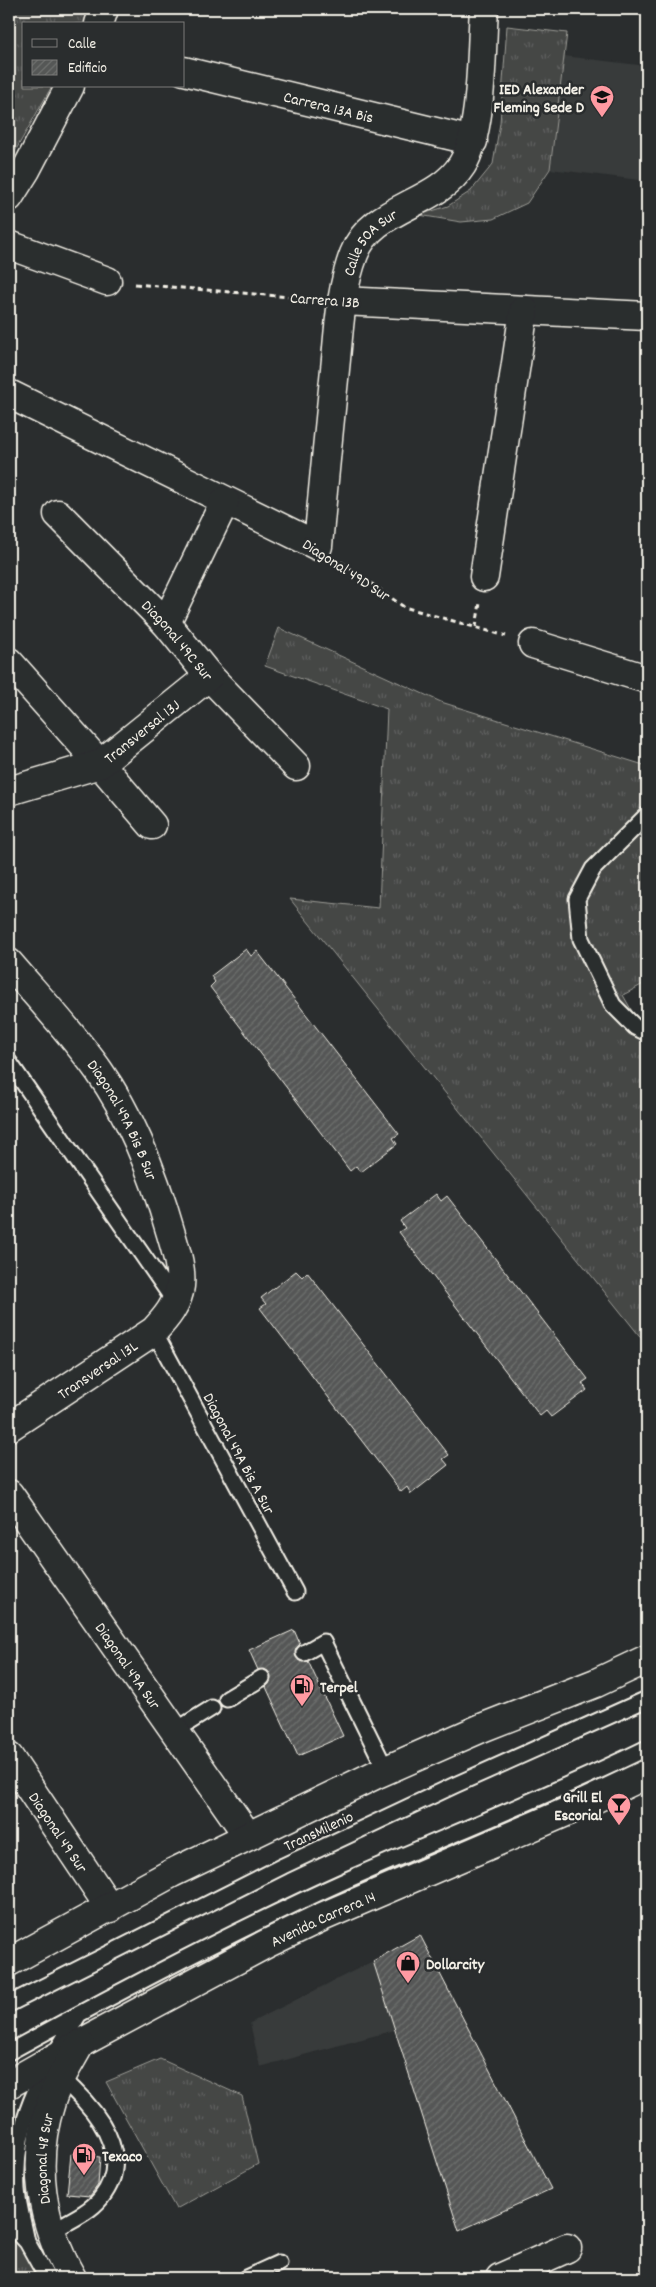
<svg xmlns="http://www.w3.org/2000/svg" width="656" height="2287" font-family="Dekko,sans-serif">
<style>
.built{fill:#373a3a}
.grass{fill:url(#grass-tufts);stroke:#9c9c96}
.building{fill:url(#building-hatch);stroke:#f4f1e8}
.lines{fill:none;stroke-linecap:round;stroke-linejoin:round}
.service-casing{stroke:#f4f1e8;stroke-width:19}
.minor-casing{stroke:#f4f1e8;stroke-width:31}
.primary-casing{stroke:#f4f1e8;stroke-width:31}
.path{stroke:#f4f1e8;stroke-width:3;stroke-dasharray:5 4;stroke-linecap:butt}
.service{stroke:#2a2d2e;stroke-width:15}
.minor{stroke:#2a2d2e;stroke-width:28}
.primary{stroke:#2a2d2e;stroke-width:28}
.labels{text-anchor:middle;stroke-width:5;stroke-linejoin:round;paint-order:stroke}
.poi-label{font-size:16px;font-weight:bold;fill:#f4f1e8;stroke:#2a2d2e;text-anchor:start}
.street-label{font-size:16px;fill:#f4f1e8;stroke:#2a2d2e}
</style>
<defs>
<pattern id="grass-tufts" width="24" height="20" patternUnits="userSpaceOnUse" patternTransform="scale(1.25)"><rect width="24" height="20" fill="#444645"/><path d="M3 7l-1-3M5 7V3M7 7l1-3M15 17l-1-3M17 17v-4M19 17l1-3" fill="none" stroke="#606160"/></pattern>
<pattern id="building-hatch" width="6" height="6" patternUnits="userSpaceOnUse" patternTransform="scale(1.25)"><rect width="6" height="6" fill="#555756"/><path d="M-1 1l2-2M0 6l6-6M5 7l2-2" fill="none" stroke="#6e706e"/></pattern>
</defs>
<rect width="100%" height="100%" fill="#2a2d2e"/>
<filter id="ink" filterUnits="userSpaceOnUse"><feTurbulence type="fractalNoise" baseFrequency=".02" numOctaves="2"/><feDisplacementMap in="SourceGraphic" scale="10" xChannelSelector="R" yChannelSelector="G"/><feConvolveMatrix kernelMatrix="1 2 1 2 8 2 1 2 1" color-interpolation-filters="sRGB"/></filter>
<g filter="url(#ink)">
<path class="built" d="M 564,56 L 647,66 L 647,181 L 550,169 Z
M 373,1961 L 395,2030 L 260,2067 L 250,2023 Z"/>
<path class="grass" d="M 9,9 L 89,9 L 84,24 L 24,24 L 24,86 L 52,86 L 9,162 Z
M 507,26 L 567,33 L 550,169 L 527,203 L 493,219 L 461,222 L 419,215 L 448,206 L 471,191 L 493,164 L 500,123 Z
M 279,628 L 441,702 L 647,766 L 647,982 L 623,995 L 647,1038 L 647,1345 L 290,899 L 379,908 L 387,709 L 265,666 Z
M 160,2059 L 242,2096 L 258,2164 L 176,2209 L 106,2082 Z
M 9,2234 L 20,2246 L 39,2278 L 9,2278 Z"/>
<path class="building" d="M 246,949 L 251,956 L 257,951 L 399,1134 L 393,1138 L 397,1144 L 361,1172 L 356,1166 L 350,1171 L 210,987 L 215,982 L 211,976 Z
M 436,1194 L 441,1201 L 447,1196 L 588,1379 L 582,1383 L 587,1390 L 551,1417 L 546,1411 L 540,1416 L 399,1232 L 405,1228 L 400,1221 Z
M 296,1271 L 302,1277 L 307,1272 L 449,1455 L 443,1459 L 448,1465 L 411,1494 L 407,1487 L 401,1492 L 260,1308 L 266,1304 L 261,1298 Z
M 294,1630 L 300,1644 L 296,1649 L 296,1657 L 300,1661 L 308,1661 L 343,1736 L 298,1756 L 266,1687 L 270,1682 L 270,1674 L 266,1670 L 258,1670 L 249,1650 Z
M 420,1935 L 551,2189 L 459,2231 L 373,1961 Z
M 71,2154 L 100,2157 L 98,2185 L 90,2196 L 67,2194 Z"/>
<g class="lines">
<defs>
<path id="service" d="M 647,815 L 593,869 L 577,899 L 581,939 L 613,1005 L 635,1027 L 647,1033
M 9,1062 L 175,1302
M 154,1331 L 295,1592
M 304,1653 L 323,1642 L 386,1770
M 227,1699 L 262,1678
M 175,1731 L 212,1708
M 9,2004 L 283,1866 L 455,1785 L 647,1699
M 9,2052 C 120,1991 233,1931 349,1879 C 449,1835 549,1796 647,1748
M 9,2223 L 27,2242 L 47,2278
M 50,2232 C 67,2222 89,2213 101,2198 C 136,2154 94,2107 61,2078
M 27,2242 C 24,2225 18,2206 17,2189 C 13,2118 43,2073 79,2014
M 246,2278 L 279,2263"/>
<g id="minor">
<path d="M 99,24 L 104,9"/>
<path id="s1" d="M 184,71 L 473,141"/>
<path d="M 9,197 L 26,170 L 70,86"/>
<path d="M 9,245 L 107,281"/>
<path d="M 342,301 L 647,316"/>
<path id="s2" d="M 9,394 L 318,546 C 323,487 329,428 335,369 C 339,332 340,290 354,254 C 372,206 436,206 462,165 C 483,131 481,50 484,9"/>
<path id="s3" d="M 58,514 L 166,623 L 209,676 L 296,766"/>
<path d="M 484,577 L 524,310"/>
<path d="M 166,623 L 225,501"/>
<path d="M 533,644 L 647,679"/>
<path d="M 9,662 L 100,764 L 152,825"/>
<path id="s4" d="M 9,791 L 100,764 L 209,676"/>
<path id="s5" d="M 9,963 C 39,998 72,1033 99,1071 C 133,1119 155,1178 171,1234 C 176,1251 182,1268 180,1286 C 178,1304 166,1318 154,1331 L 9,1427"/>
<path id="s6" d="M 9,1494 L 248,1836"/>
<path id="s7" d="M 9,1757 L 110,1908"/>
<path d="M 500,2278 L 567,2248"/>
</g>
<g id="primary">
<path d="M 9,1962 L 172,1873 L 377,1774 L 484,1727 L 596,1683 L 647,1659"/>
<path id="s8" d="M 9,2084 L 81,2043 L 266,1944 L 322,1917 L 571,1810 L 647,1774"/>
<path id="s9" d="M 72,2278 C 41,2224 31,2162 51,2102 C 57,2081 70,2063 80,2044"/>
</g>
</defs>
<use href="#service" class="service-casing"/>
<use href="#minor" class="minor-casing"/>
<use href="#primary" class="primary-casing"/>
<path class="path" d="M 135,284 L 313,299
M 341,562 L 404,607 L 506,636
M 476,627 L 480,603"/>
<use href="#service" class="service"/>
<use href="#minor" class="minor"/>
<use href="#primary" class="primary"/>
</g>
</g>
<defs>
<symbol id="school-pin" viewBox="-11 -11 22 30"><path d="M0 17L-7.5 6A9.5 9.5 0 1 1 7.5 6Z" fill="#ff9aa2" stroke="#2a2d2e"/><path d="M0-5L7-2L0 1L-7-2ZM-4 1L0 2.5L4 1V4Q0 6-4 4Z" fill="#111"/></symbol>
<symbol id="fuel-pin" viewBox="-11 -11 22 30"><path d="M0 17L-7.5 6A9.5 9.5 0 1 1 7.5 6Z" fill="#ff9aa2" stroke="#2a2d2e"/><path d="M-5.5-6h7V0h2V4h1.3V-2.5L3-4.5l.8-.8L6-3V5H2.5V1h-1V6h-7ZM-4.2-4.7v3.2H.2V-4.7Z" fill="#111"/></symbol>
<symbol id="bar-pin" viewBox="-11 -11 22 30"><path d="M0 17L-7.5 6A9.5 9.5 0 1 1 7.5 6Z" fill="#ff9aa2" stroke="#2a2d2e"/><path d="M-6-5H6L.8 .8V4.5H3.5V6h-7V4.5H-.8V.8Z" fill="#111"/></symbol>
<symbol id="shop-pin" viewBox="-11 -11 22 30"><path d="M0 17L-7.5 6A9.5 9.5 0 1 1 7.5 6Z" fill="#ff9aa2" stroke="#2a2d2e"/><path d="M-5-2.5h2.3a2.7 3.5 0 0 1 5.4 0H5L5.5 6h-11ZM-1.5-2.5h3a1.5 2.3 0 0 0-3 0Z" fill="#111"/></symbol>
</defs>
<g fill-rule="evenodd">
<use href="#school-pin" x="588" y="83" width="28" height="38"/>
<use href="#fuel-pin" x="288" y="1672" width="28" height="38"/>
<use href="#bar-pin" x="605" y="1791" width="28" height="38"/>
<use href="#shop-pin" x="394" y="1949" width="28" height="38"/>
<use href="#fuel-pin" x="70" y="2141" width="28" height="38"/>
</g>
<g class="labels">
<g class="poi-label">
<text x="584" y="94" text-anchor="end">IED Alexander<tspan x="584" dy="18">Fleming Sede D</tspan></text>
<text x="320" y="1692">Terpel</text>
<text x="602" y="1802" text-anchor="end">Grill El<tspan x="602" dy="18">Escorial</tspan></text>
<text x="426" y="1969">Dollarcity</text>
<text x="102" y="2161">Texaco</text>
</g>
<g class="street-label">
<text dy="6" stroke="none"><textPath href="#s1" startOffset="149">Carrera 13A Bis</textPath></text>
<text dy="6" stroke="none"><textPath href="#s2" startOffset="658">Calle 50A Sur</textPath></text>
<text transform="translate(325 299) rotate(4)" y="6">Carrera 13B</text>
<text transform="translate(347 569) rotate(33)" y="6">Diagonal 49D Sur</text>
<text dy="6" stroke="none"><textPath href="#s3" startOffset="174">Diagonal 49C Sur</textPath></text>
<text dy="6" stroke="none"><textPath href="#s4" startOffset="148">Transversal 13J</textPath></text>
<text dy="6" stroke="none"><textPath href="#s5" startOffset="195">Diagonal 49A Bis B Sur</textPath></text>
<text transform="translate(97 1369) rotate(-34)" y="6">Transversal 13L</text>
<text transform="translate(240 1453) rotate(62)" y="6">Diagonal 49A Bis A Sur</text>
<text dy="6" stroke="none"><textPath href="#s6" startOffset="209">Diagonal 49A Sur</textPath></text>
<text transform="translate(318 1830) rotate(-25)" y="6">TransMilenio</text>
<text dy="6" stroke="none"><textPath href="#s7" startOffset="90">Diagonal 49 Sur</textPath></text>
<text dy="6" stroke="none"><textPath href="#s8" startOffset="355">Avenida Carrera 14</textPath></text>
<text dy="6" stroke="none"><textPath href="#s9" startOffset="125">Diagonal 48 Sur</textPath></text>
</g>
</g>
<rect width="656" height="2287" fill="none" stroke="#2a2d2e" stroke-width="30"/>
<rect x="15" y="15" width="626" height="2257" fill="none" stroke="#f4f1e8" stroke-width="2" filter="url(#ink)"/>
<rect x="22" y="22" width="162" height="65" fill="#2a2d2e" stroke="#7b7b78"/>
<rect x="32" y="39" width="25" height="8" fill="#2a2d2e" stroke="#7b7b78"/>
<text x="68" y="48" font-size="15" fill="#f4f1e8">Calle</text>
<rect x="32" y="60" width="25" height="15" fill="url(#building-hatch)" stroke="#7b7b78"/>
<text x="68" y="72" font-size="15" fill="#f4f1e8">Edificio</text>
</svg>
